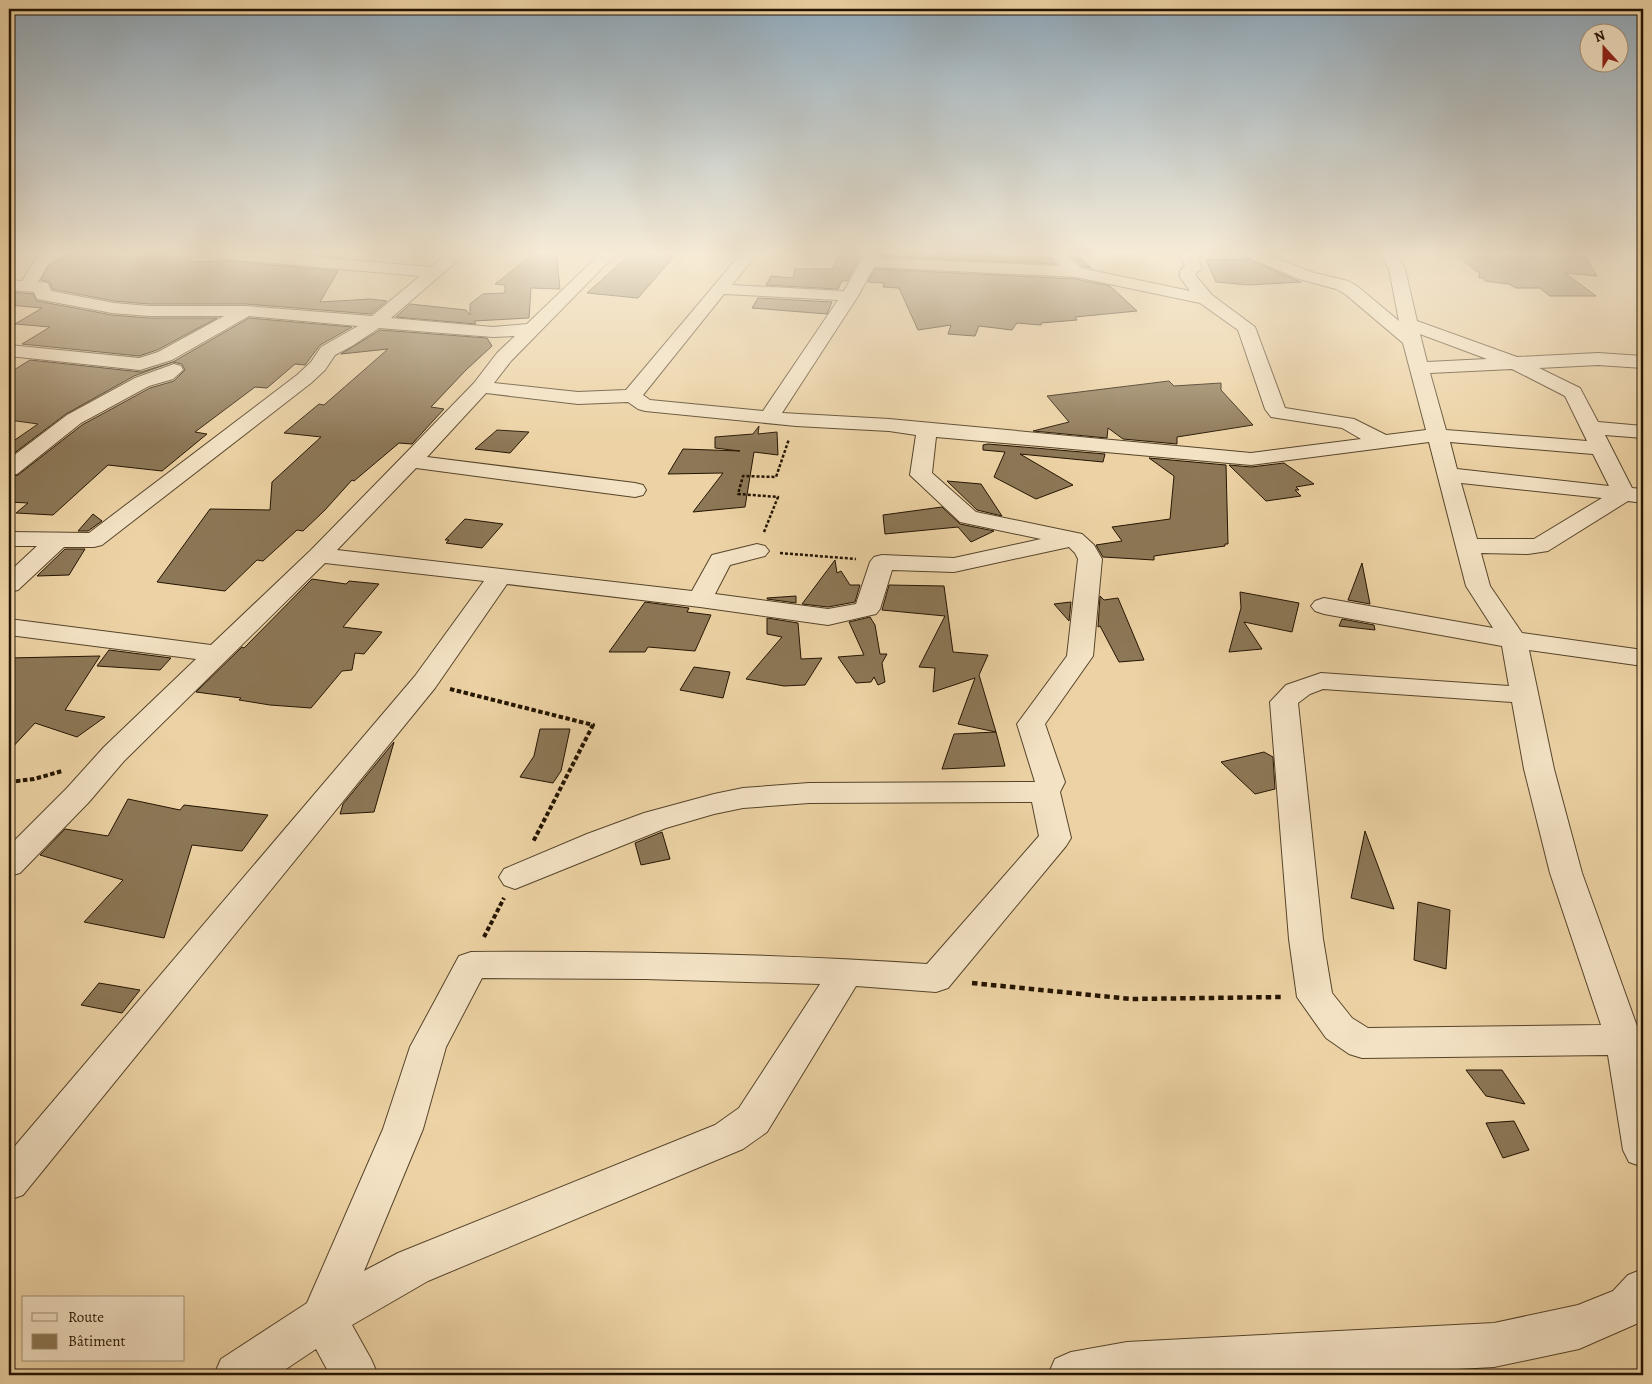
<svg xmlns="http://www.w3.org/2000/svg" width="1652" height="1384" font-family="Alegreya,serif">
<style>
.building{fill:#8c7756;stroke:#241401}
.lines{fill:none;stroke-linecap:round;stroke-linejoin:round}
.minor-casing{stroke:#56442a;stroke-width:2}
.path-far2{stroke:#241401;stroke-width:2.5;stroke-dasharray:3 2;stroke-linecap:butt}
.path-far1{stroke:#241401;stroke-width:4;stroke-dasharray:4.5 2.5;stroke-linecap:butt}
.path{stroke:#241401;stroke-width:4.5;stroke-dasharray:5.5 4;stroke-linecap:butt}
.minor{fill:#f3e2c4;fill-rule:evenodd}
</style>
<rect width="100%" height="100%" fill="#ecd2a4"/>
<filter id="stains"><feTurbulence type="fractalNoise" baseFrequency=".004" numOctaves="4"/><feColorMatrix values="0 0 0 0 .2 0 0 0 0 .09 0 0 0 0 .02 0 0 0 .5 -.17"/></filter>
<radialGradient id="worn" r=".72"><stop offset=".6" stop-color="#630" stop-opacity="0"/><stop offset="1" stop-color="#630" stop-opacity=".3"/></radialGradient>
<path class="building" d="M 197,250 L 189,262 L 228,261 L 338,271 L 320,302 L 371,299 L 387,301 L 371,314 L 246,304 L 149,304 L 114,301 L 52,289 L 50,282 L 41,280 L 49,265 L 69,256 L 72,252 Z
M 272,250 L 349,250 L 345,258 L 271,252 Z
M 539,250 L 556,250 L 560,289 L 531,288 L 529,318 L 474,321 L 476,324 L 396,317 L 410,304 L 466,310 L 470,315 L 470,304 L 483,294 L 505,293 L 505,285 L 495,284 Z
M 942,250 L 1044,250 L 1056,264 L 881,256 L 882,254 L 892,255 L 891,253 L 940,255 Z
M 1065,250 L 1073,250 L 1091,268 L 1082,266 Z
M 1451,250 L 1581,250 L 1597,276 L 1565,273 L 1596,296 L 1550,296 L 1540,288 L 1516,288 L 1509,284 L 1485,281 L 1484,278 L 1479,278 L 1479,272 L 1476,271 Z
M 843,251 L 863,252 L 847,281 L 842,281 L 838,289 L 766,285 L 771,276 L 793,278 L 795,269 L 832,269 Z
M 678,252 L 638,298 L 587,293 L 632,253 Z
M 1248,259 L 1298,281 L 1301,282 L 1249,285 L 1216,282 L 1206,260 Z
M 875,269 L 1076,279 L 1110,286 L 1137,311 L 1075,317 L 1077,320 L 1041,323 L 1041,325 L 1017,323 L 1012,330 L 979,326 L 975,336 L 948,334 L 951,325 L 918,330 L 899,288 L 883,287 L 884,283 L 868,282 Z
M 9,292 L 33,294 L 37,301 L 112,315 L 149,318 L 217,318 L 157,350 L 139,356 L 22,344 L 50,327 L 15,324 L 42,308 L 9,305 Z
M 758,298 L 832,302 L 827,314 L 752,308 Z
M 249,318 L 352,327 L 320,345 L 305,365 L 295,364 L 267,388 L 255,387 L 195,432 L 207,434 L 162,471 L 108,465 L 53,515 L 16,513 L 28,503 L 9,502 L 9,477 L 18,475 L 82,425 L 150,388 L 174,381 L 185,370 L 182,364 L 173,362 L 134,376 L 66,414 L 9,457 L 9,444 L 38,424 L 9,420 L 9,373 L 30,360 L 141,372 L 173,362 Z
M 380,330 L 487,338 L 492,346 L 466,370 L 431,407 L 444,409 L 412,444 L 399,443 L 354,481 L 352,480 L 325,510 L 303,531 L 297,530 L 263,561 L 257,560 L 225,591 L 157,582 L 210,509 L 270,510 L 272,482 L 321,437 L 284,433 L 319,404 L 324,405 L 388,349 L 341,354 Z
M 1169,381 L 1174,386 L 1221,383 L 1221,390 L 1253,425 L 1177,437 L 1177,444 L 1123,439 L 1108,428 L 1107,438 L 1033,431 L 1069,422 L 1047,396 Z
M 759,426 L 758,434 L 777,432 L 778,455 L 754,452 L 745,507 L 693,512 L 723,473 L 668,474 L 683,449 L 740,451 L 715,448 L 715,437 L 753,434 Z
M 497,430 L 529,432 L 510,453 L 475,449 Z
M 988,444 L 1105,454 L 1103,462 L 1020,454 L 1073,485 L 1036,499 L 994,477 L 1005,452 L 983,450 L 983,445 Z
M 1149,458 L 1226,465 L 1228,544 L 1225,544 L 1225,546 L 1154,556 L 1154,560 L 1103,557 L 1096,545 L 1122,541 L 1112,527 L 1170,519 L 1174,476 Z
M 1284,463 L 1314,484 L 1296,487 L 1299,490 L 1295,490 L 1301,496 L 1266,501 L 1229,465 L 1251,467 Z
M 947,481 L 981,484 L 1002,516 L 977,510 Z
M 942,507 L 960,524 L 994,531 L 971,542 L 958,527 L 885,534 L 883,515 Z
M 93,514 L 102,521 L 88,531 L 78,531 Z
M 465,519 L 503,524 L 482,548 L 446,543 L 449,540 L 445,540 Z
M 65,549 L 85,549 L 69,575 L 37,576 Z
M 835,560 L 837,573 L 841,571 L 850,585 L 860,585 L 855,602 L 828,607 L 802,604 Z
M 1362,563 L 1370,604 L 1348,600 Z
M 312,579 L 346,584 L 349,581 L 379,584 L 343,627 L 382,632 L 364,654 L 355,653 L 352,670 L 342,671 L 311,708 L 270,705 L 239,700 L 241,698 L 196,692 L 242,647 L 244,648 Z
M 889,585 L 944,586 L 953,652 L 988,655 L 979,675 L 996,732 L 958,724 L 975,678 L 933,692 L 935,668 L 919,667 L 945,616 L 882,610 Z
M 1240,592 L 1299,603 L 1292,632 L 1244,622 L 1262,649 L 1229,652 L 1241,608 Z
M 796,596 L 796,603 L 767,599 L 767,598 Z
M 1100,596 L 1104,600 L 1118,598 L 1144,660 L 1119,662 L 1100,626 L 1098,627 Z
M 645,602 L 689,608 L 687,612 L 711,615 L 695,651 L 648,647 L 645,652 L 609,652 Z
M 1071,602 L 1069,621 L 1054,604 Z
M 870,617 L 875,625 L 880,654 L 887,654 L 882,663 L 885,682 L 878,685 L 874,677 L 871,682 L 856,683 L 838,657 L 864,655 L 849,622 Z
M 767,618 L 798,623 L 801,659 L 822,658 L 805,685 L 784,686 L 746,679 L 782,637 L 767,634 Z
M 1342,619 L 1374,625 L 1375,630 L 1339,626 Z
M 109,650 L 171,658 L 160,670 L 97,666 Z
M 100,656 L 65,710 L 105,717 L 77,737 L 35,723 L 9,751 L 9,658 Z
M 694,667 L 730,672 L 723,698 L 680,690 Z
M 540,729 L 570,729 L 561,771 L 553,783 L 520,777 L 534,756 Z
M 996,732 L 1005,766 L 942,769 L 954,734 Z
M 394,742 L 374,812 L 340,814 L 343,804 Z
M 1264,752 L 1273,757 L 1275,789 L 1255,794 L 1221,762 Z
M 128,799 L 180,810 L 184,805 L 268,815 L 242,851 L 192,845 L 164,938 L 84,922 L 123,880 L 40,855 L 65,829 L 108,836 Z
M 1365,831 L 1394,909 L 1351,898 Z
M 662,832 L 670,859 L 641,865 L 635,843 Z
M 1418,902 L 1450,910 L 1446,969 L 1414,960 Z
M 99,983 L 140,990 L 122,1013 L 81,1005 Z
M 1466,1070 L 1502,1070 L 1525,1104 L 1486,1096 Z
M 1514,1121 L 1529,1150 L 1503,1158 L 1486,1123 Z"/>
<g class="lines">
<defs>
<path id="minor" d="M 51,251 L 70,251 L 68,254 L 48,264 L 38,282 L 48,283 L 51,291 L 114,303 L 149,306 L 246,306 L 372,316 L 420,276 L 213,258 L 203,254 L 201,251 L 239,251 L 431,267 L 450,251 L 467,251 L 465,254 L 391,318 L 493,327 L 527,324 L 603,251 L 619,251 L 511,361 L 494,383 L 578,392 L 626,390 L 743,251 L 759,251 L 732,285 L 844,291 L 866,251 L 882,251 L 878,258 L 1061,266 L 1046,251 L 1063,251 L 1081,268 L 1190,291 L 1180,277 L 1180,271 L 1185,266 L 1178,251 L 1194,251 L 1202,268 L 1196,273 L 1196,276 L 1212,295 L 1255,327 L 1285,408 L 1354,419 L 1386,435 L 1426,430 L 1403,343 L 1345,294 L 1336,289 L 1299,279 L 1240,254 L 1238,251 L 1258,251 L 1311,272 L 1348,281 L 1357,286 L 1399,321 L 1389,269 L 1377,251 L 1393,251 L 1405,269 L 1417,321 L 1517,357 L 1598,353 L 1643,356 L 1643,368 L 1598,365 L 1539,368 L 1580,388 L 1598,422 L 1643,426 L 1643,438 L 1605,435 L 1632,488 L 1643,489 L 1643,503 L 1628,501 L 1548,551 L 1528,554 L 1481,553 L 1490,586 L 1522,633 L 1643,650 L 1643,666 L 1529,650 L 1554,769 L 1582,873 L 1638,1029 L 1643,1031 L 1643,1167 L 1629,1162 L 1623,1150 L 1608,1055 L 1362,1058 L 1349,1054 L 1326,1038 L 1297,997 L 1289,939 L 1270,702 L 1286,685 L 1321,673 L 1509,686 L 1502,646 L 1324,614 L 1315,611 L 1311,606 L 1315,601 L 1324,598 L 1493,628 L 1466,586 L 1429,442 L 1251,465 L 936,437 L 932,473 L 976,512 L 1082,534 L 1094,545 L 1102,559 L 1093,656 L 1045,724 L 1065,782 L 1060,792 L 1071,838 L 1066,846 L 948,988 L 936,992 L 856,986 L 767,1132 L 743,1149 L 428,1281 L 352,1325 L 371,1359 L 378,1375 L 330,1375 L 316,1349 L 277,1375 L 214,1375 L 221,1359 L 307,1303 L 383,1129 L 410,1047 L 459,956 L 471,952 C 623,951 776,954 927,964 L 1039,836 L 1032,802 L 809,803 L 743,808 L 714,814 L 666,828 L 515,889 L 504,885 L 499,877 L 504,869 L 587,834 L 644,813 L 714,794 L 743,788 L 809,783 L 1035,782 L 1017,724 L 1067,656 L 1078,559 L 1075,553 L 1069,547 L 954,572 L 892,570 L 880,609 L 876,614 L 828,625 L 700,607 L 507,584 L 435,688 L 23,1195 L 9,1200 L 9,1153 L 415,676 L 484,581 L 325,563 L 124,761 L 89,802 L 20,873 L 9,876 L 9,846 L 67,788 L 104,747 L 196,659 L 9,635 L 9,619 L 211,645 L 311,550 L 403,456 L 474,383 L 497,353 L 515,336 L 493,337 L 379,328 L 352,346 L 335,355 L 325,370 L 311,383 L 102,545 L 94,547 L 64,547 L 18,590 L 9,592 L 9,572 L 37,546 L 9,546 L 9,532 L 89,533 L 297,375 L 311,362 L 321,347 L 358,326 L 249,316 L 172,360 L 140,370 L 9,356 L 9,345 L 139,358 L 158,352 L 224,316 L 149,316 L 112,313 L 37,299 L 34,292 L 9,290 L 9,280 L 22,281 L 36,258 ZM 874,267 L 1076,277 L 1200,303 L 1238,330 L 1265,409 L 1271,417 L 1342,428 L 1361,439 L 1251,453 L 889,419 L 782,413 L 858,296 ZM 724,294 L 838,300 L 763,411 L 650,400 L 643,395 ZM 1420,334 L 1487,359 L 1427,362 ZM 1512,369 L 1565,396 L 1587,441 L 1446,430 L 1430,373 ZM 486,393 L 578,404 L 628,402 L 638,409 L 645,411 L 796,426 L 889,431 L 916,435 L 910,475 L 960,522 L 1041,539 L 954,558 L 882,555 L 874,557 L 870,562 L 856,604 L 828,609 L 715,594 L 730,565 L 765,556 L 769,551 L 765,546 L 757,544 L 712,555 L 692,591 L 337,550 L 416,468 L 635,497 L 643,495 L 646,490 L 643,485 L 635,483 L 427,457 ZM 1450,442 L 1593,454 L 1609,486 L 1457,469 ZM 1461,483 L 1602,498 L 1534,539 L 1477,539 ZM 1323,689 L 1512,702 L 1524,769 L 1550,873 L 1601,1025 L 1368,1028 L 1352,1018 L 1332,993 L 1323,939 L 1298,703 L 1310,694 ZM 482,978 L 645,979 L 820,984 L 739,1108 L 715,1125 L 398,1253 L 364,1271 L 423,1129 L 446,1047 Z
M 174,364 L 181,366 L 183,370 L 173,379 L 149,386 L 81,423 L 17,474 L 9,475 L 9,459 L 67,415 L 135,378 Z
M 1643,1269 L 1643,1321 L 1579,1349 L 1494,1367 L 1348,1375 L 1048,1375 L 1055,1359 L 1071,1352 L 1127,1342 L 1494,1323 L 1578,1305 L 1613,1291 L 1628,1275 Z"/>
</defs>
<use href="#minor" class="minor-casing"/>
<path class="path-far2" d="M 764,532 L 778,497 L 738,494 L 743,476 L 776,477 L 789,439
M 780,553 L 856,559"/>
<path class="path-far1" d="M 450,689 L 593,725 L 533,842
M 9,782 L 34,779 L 62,771
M 484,937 L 504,898"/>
<path class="path" d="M 972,983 L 1131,999 L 1284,997"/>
<use href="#minor" class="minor"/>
</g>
<linearGradient id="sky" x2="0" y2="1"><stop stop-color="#8ea6b7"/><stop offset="0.57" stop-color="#f6ebd6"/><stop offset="1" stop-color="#f6ebd6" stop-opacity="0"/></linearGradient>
<rect width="1652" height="444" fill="url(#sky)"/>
<rect width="1652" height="1384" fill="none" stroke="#ecd2a4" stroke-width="30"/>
<rect x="10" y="10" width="1632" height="1364" fill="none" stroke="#241401" stroke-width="2.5"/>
<rect x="15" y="15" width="1622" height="1354" fill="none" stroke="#241401"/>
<rect x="22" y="1296" width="162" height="65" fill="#f3e2c4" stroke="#a09076"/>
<rect x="32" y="1313" width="25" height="8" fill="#f3e2c4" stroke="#a09076"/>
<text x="68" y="1322" font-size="15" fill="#241401">Route</text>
<rect x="32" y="1334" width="25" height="15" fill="#8c7756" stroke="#a09076"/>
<text x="68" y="1346" font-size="15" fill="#241401">Bâtiment</text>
<g transform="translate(1604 48) rotate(339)"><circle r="24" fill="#f3e2c4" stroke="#a09076"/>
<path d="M0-4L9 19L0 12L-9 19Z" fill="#8f2418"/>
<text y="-8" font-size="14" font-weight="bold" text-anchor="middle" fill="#241401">N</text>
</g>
<rect width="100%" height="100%" filter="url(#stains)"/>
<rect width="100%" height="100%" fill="url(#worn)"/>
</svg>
